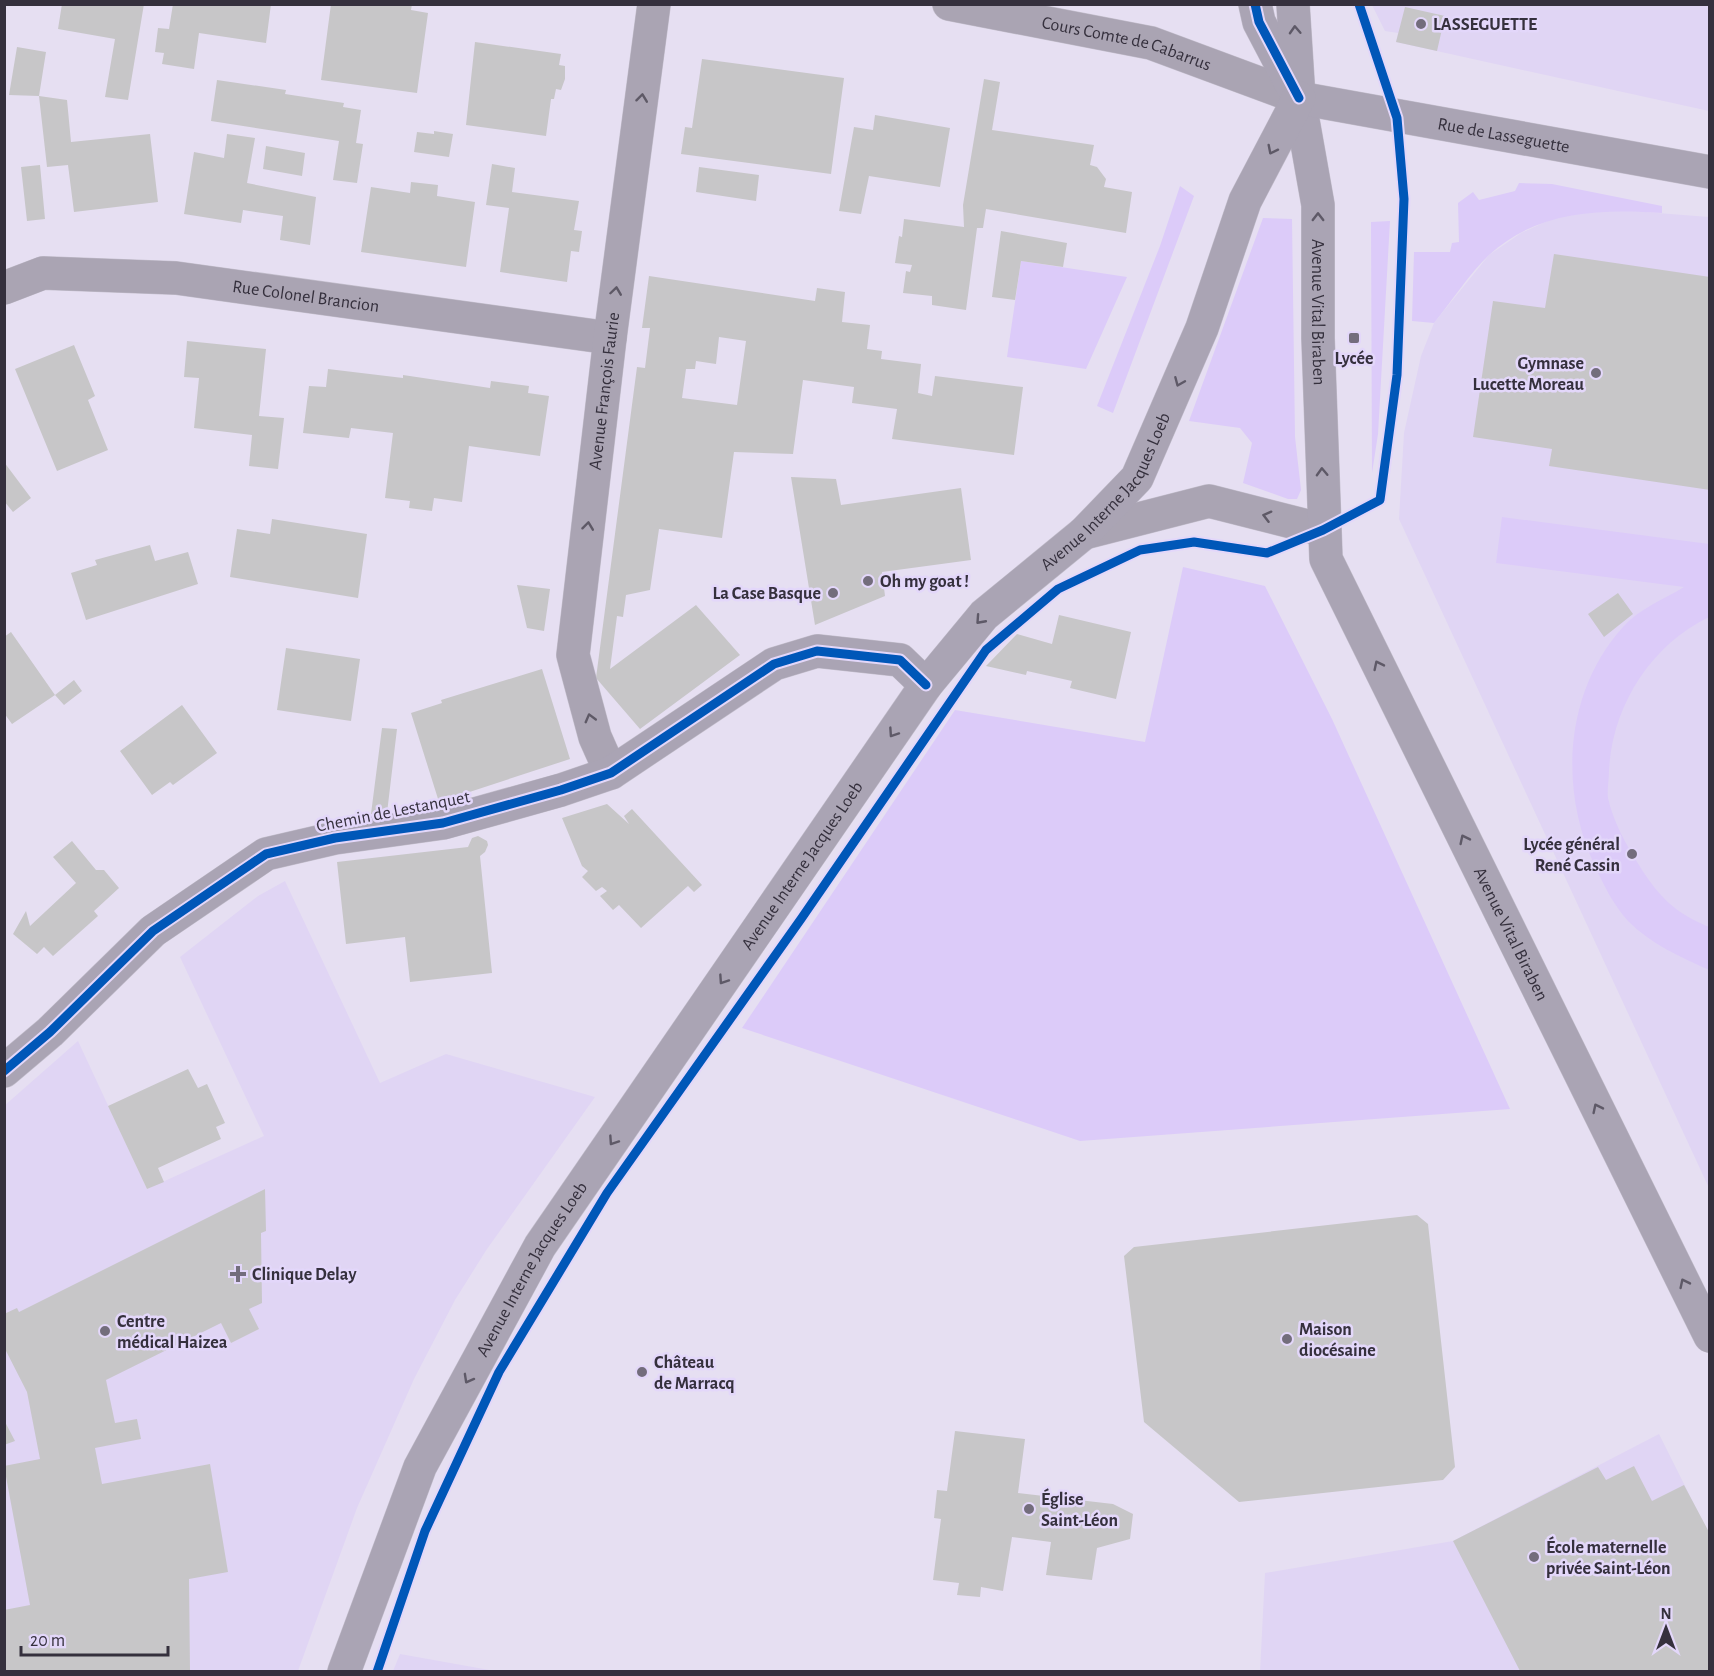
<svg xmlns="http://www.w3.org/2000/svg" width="1714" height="1676" font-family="'Alegreya Sans',sans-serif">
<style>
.built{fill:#e0d5f4}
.green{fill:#dccbf9}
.building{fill:#c7c6c8;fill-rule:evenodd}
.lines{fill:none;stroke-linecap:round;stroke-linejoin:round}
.street-casing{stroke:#c3becc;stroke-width:34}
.secondary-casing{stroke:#c3becc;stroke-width:34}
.street{stroke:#aaa4b3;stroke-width:33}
.secondary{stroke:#aaa4b4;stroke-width:33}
.cycleway-casing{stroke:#e3d7fa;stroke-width:13}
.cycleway{stroke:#0057b8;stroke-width:9}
.oneway{stroke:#5e5967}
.oneway2{stroke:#5e5966}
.poi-dot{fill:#736d7c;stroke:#e3d7fa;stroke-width:2}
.labels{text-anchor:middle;stroke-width:5;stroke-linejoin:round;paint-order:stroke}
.poi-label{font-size:18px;font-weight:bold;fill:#35303d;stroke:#e3d7fa;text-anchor:start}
.street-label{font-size:18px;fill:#35303d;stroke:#e3d7fa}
</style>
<rect width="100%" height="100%" fill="#e6dff2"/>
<path class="built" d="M 1372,5 L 1709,5 L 1709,111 L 1396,42 L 1398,33 L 1385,31 Z
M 1619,210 L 1709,217 L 1709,1188 L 1399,519 L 1404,433 L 1421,356 L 1434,323 L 1489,255 L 1521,233 L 1554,218 L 1589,211 Z
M 285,881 L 380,1083 L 446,1054 L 595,1097 L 487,1249 L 455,1300 L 414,1379 L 357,1508 L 298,1671 L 5,1671 L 4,1106 L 78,1041 L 147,1189 L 264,1136 L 180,957 L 258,896 Z
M 1659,1434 L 1709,1534 L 1709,1671 L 1260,1672 L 1265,1573 L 1453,1541 Z
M 400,1654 L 495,1671 L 393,1671 Z"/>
<path class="green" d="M 1519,183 L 1552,184 L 1662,206 L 1662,213 C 1601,209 1538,210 1489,255 C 1469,274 1452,301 1434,323 L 1412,321 L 1414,252 L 1450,252 L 1452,243 L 1459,242 L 1458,203 L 1473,192 L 1479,200 L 1515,191 Z
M 1180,186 L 1194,196 L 1113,413 L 1097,406 L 1160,246 Z
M 1263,218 L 1292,219 L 1295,437 L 1301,490 L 1297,499 L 1288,499 L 1243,483 L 1252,443 L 1240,428 L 1189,421 Z
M 1390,221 L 1378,434 L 1372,473 L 1371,222 Z
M 1021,261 L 1127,277 L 1086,369 L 1007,357 Z
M 1502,517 L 1709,544 L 1709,617 C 1651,645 1612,706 1609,771 C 1609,779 1607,790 1608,798 C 1613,821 1626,845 1639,865 C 1658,896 1675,913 1709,927 L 1709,970 C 1680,957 1651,944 1628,921 C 1614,906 1603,884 1595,866 C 1559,790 1564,692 1623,627 C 1640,608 1663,600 1684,587 L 1496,563 Z
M 1183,567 L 1265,586 L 1332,719 L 1510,1109 L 1080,1141 L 742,1028 L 955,710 L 1145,742 Z"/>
<path class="building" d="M 62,4 L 144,4 L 128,100 L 105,97 L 115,39 L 58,29 Z
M 173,4 L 271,4 L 266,43 L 199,33 L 194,69 L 162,64 L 164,53 L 155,52 L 158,28 L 169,29 Z
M 331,4 L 412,4 L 411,10 L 428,13 L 417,93 L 321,80 Z
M 1405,7 L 1445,16 L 1437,51 L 1396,42 Z
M 475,42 L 561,54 L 559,65 L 565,66 L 565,79 L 561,90 L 556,89 L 554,99 L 551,99 L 546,136 L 466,125 Z
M 17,47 L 46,52 L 39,96 L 9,95 Z
M 702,59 L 844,78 L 831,174 L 681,154 L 685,127 L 692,128 Z
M 984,79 L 1000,82 L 992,130 L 1094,145 L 1090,165 L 1097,167 L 1106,179 L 1104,187 L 1132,192 L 1126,233 L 986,209 L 983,228 L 977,228 L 966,310 L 932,305 L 932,296 L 903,293 L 906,271 L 910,272 L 912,265 L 895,263 L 899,236 L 902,237 L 904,219 L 964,227 L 963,205 Z
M 217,80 L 286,90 L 285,94 L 344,103 L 343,107 L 361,110 L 356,143 L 363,144 L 357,183 L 333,180 L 339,141 L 211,121 Z
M 39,96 L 67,100 L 71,142 L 150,134 L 158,202 L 74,212 L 68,165 L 47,167 Z
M 875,115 L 950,128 L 940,187 L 869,176 L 861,214 L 839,211 L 854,127 L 873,130 Z
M 434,131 L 453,134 L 449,157 L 414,152 L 417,132 L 434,134 Z
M 227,134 L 255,138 L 247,183 L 316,197 L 310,245 L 280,240 L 283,216 L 243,210 L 241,223 L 184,214 L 194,152 L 224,158 Z
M 266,146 L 305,153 L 302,176 L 263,169 Z
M 492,164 L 515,168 L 512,192 L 579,201 L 574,230 L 582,231 L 579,252 L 571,251 L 567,282 L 500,272 L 509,208 L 486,205 Z
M 40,165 L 45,219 L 27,221 L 21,167 Z
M 699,167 L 759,175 L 756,201 L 696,192 Z
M 411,182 L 438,185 L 437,196 L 475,202 L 466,267 L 361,252 L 371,187 L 410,193 Z
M 1001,231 L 1067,243 L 1063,267 L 1021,261 L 1015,300 L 992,297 Z
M 1554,254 L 1710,277 L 1710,490 L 1549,466 L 1552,449 L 1473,437 L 1493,301 L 1545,308 Z
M 649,276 L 815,301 L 817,288 L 845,292 L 842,322 L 870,325 L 867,349 L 882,351 L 881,359 L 921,364 L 918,393 L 932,396 L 935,376 L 1023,387 L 1014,455 L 892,439 L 897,409 L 852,403 L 854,387 L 803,380 L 793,454 L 734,452 L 722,538 L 659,529 L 650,590 L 626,595 L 623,617 L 617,616 L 610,669 L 696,605 L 740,655 L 640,729 L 596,678 L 637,367 L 645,368 L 650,328 L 642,328 ZM 719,337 L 746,341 L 737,405 L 682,398 L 686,369 L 695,369 L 696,361 L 716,364 Z
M 187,341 L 266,349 L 259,416 L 284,418 L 278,469 L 249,466 L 252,435 L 194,428 L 199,378 L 184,377 Z
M 74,345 L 95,396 L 88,400 L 108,450 L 57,471 L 15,369 Z
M 328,369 L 403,378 L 403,375 L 490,388 L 491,381 L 529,386 L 528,393 L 549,396 L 540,456 L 469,446 L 462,502 L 434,498 L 432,511 L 409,508 L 410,501 L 385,498 L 393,433 L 351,428 L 349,438 L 303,433 L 309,386 L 326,387 Z
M 4,462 L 31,498 L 13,512 L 4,501 Z
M 791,477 L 836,479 L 841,505 L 961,488 L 971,560 L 882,572 L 885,596 L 815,625 Z
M 272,519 L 367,534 L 358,598 L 230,577 L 237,529 L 270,534 Z
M 150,545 L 155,561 L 188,552 L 198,584 L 86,620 L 71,573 L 97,565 L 95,560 Z
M 517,585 L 550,589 L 544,631 L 527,628 Z
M 1618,593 L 1633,614 L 1604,637 L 1588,614 Z
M 1059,615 L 1131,632 L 1116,699 L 1070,688 L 1072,681 L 1027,671 L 1026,675 L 986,666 L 1017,634 L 1052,644 Z
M 11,632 L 55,695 L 12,724 L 4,713 L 4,637 Z
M 286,648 L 360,659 L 351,721 L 277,710 Z
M 542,669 L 570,759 L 439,802 L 411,713 L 442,703 L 441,700 Z
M 74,680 L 82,691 L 64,705 L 55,695 Z
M 182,705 L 217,753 L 173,785 L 170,782 L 152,795 L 120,751 Z
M 382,728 L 397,729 L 387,813 L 371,814 Z
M 607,804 L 629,824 L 624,816 L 632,809 L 702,885 L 694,892 L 688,886 L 641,928 L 619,905 L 613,910 L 600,896 L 607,891 L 602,887 L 596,891 L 582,877 L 588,871 L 582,866 L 562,818 Z
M 478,836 L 487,841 L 488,845 L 485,852 L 480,856 L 492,973 L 410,982 L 405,937 L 346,944 L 337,862 L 468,847 L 472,838 Z
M 72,841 L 96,870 L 104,870 L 119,888 L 94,911 L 98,916 L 53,956 L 44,947 L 37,954 L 13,934 L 26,911 L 30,926 L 76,883 L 53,857 Z
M 188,1069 L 198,1088 L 207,1084 L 225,1123 L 216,1127 L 221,1139 L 158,1168 L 164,1182 L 147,1189 L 108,1106 Z
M 265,1189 L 266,1231 L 261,1233 L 262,1303 L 249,1309 L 259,1329 L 231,1343 L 221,1323 L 106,1380 L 115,1423 L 137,1419 L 141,1439 L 95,1448 L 102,1484 L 210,1464 L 228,1572 L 189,1579 L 190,1671 L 4,1671 L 4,1610 L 30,1605 L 4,1466 L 40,1459 L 27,1392 L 4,1347 L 4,1314 L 17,1308 L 19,1312 Z
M 1417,1215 L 1428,1224 L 1455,1467 L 1443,1480 L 1239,1502 L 1144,1422 L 1124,1256 L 1134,1247 Z
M 4,1420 L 15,1441 L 4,1445 Z
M 955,1431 L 1025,1439 L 1018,1493 L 1113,1504 L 1133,1514 L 1130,1539 L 1097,1548 L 1092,1580 L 1046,1575 L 1051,1542 L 1012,1537 L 1003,1591 L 981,1587 L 980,1597 L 957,1595 L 959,1583 L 933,1580 L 941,1519 L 934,1518 L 937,1490 L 947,1491 Z
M 1634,1466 L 1652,1501 L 1684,1485 L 1710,1534 L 1710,1671 L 1520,1671 L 1453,1541 L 1598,1467 L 1606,1480 Z"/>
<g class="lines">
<defs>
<g id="street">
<path id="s1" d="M 949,4 L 1151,43 L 1299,98"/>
<path id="s2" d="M 4,288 L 43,273 L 176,278 L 610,338"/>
<path d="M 1084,533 L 1209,501 L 1323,530"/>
<path id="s3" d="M 611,773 L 595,737 L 573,655 L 610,338 L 654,4"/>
</g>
<g id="secondary">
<path d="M 1255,4 L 1259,22 L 1293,87"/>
<path id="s4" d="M 1293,4 L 1299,98 L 1318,205 L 1318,338 L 1326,559 L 1710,1336"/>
<path id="s5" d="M 1299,98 L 1710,172"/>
<path d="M 4,1071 L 50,1032 L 153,931 L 266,854 L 335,838 L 443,823 L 561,790 L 611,773 L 774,664 L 817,651 L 900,660 L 926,685"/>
<path id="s6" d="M 344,1672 L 420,1467 L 540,1246 L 926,685 L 984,615 L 1084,533 L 1137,478 L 1202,328 L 1245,201 L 1299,98"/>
</g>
</defs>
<use href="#street" class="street-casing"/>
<use href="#secondary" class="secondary-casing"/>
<use href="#street" class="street"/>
<use href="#secondary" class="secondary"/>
<defs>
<path id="cycleway" d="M 1255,4 L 1259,22 L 1299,98
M 4,1071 L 50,1032 L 153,931 L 266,854 L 335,838 L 443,823 L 561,790 L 611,773 L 774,664 L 817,651 L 900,660 L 926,685
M 377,1672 L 425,1531 L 499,1372 L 607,1193 L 801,919 L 986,650 L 1058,589 L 1140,550 L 1194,542 L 1267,553 L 1323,530 L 1380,500 L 1397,375 L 1404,199 L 1397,118 L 1359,4"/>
</defs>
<use href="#cycleway" class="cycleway-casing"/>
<use href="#cycleway" class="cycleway"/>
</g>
<defs><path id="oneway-chevron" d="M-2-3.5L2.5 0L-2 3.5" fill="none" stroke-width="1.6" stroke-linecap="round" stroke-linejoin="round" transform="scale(1.5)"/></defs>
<g class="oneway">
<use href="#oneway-chevron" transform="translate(1295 30) rotate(-93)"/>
<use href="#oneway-chevron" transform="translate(1272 150) rotate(117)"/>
<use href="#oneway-chevron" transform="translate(1318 217) rotate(-90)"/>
<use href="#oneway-chevron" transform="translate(1179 382) rotate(113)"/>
<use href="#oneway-chevron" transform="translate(1322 472) rotate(-92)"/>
<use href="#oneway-chevron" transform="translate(980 620) rotate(132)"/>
<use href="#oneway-chevron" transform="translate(1378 665) rotate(-116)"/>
<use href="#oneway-chevron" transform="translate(893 733) rotate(124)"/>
<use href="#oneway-chevron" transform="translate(1464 839) rotate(-116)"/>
<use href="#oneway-chevron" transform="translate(723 980) rotate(124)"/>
<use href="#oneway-chevron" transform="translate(1597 1108) rotate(-116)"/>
<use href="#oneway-chevron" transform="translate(613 1141) rotate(124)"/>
<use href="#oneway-chevron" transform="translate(1684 1283) rotate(-116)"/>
<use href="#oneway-chevron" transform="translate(468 1379) rotate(119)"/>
</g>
<g class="oneway2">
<use href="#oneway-chevron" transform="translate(642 98) rotate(-83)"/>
<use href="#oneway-chevron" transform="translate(616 291) rotate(-82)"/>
<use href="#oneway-chevron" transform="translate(1267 516) rotate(-165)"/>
<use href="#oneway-chevron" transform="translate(588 526) rotate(-83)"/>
<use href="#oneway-chevron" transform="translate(590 718) rotate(-105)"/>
</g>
<g class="poi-dot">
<circle cx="1421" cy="24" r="6"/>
<rect x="1348" y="332" width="12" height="12" rx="3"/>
<circle cx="1596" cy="373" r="6"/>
<circle cx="868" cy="581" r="6"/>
<circle cx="833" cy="593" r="6"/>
<circle cx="1632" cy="854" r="6"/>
<path d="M235 1265h6v6h6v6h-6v6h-6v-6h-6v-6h6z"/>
<circle cx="105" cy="1331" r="6"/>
<circle cx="1287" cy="1339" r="6"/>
<circle cx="642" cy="1372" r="6"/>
<circle cx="1029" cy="1509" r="6"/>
<circle cx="1534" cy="1557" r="6"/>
</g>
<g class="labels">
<g class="poi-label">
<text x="1433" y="30">LASSEGUETTE</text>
<text x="1354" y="364" text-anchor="middle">Lycée</text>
<text x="1584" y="369" text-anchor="end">Gymnase<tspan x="1584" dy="21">Lucette Moreau</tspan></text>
<text x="880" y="587">Oh my goat !</text>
<text x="821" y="599" text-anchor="end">La Case Basque</text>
<text x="1620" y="850" text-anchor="end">Lycée général<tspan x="1620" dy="21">René Cassin</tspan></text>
<text x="252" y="1280">Clinique Delay</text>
<text x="117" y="1327">Centre<tspan x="117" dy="21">médical Haizea</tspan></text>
<text x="1299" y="1335">Maison<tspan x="1299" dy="21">diocésaine</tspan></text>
<text x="654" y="1368">Château<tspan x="654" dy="21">de Marracq</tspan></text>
<text x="1041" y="1505">Église<tspan x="1041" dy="21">Saint-Léon</tspan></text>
<text x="1546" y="1553">École maternelle<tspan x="1546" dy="21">privée Saint-Léon</tspan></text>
</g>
<g class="street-label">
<text dy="6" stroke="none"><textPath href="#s1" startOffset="182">Cours Comte de Cabarrus</textPath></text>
<text dy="6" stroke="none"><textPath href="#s5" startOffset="208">Rue de Lasseguette</textPath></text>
<text dy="6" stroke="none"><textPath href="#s2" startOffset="306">Rue Colonel Brancion</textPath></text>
<text dy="6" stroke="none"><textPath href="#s4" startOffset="310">Avenue Vital Biraben</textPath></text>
<text dy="6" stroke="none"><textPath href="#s3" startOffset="390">Avenue François Faurie</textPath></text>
<text dy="6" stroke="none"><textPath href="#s6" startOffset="1418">Avenue Interne Jacques Loeb</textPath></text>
<text transform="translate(393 811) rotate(-11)" y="6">Chemin de Lestanquet</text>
<text dy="6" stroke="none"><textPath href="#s6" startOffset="932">Avenue Interne Jacques Loeb</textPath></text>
<text dy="6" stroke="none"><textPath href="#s4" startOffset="975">Avenue Vital Biraben</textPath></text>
<text dy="6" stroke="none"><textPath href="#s6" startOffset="446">Avenue Interne Jacques Loeb</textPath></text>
</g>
</g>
<rect width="1714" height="1676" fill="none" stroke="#35303d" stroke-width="12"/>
<g transform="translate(1666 1628)" stroke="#e3d7fa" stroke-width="4.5" paint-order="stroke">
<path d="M0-4.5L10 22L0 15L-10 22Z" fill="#35303d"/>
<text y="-9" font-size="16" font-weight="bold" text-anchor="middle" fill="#35303d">N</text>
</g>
<path d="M21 1646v9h147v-9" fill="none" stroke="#35303d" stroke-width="3"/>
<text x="30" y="1646" font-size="18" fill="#35303d" stroke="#e3d7fa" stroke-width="4.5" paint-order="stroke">20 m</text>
</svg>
